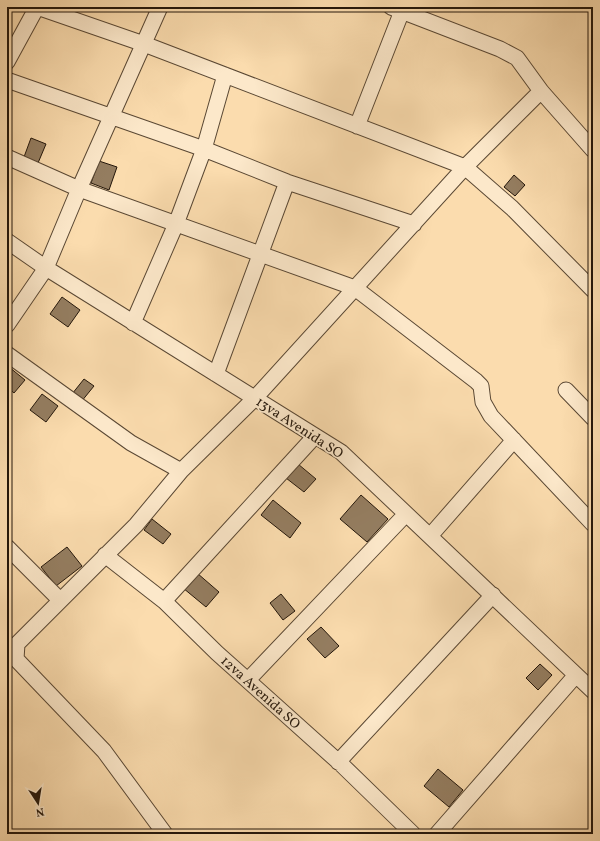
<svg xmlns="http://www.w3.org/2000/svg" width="600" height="841" font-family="Vollkorn,serif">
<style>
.building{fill:#947d60;stroke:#24170b}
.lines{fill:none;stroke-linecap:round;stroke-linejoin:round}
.minor-casing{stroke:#5a4834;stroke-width:17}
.minor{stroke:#fce8ca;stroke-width:15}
.labels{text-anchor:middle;stroke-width:3.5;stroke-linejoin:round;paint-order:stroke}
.street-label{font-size:14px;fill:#24170b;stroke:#fce8ca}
</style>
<rect width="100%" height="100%" fill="#fbdcae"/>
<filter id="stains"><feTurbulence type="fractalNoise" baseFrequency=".005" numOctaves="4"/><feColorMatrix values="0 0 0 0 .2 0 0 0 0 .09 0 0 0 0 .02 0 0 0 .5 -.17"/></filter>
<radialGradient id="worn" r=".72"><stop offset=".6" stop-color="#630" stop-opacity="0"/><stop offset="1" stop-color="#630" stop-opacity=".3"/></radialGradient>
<path class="building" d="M 31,138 L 46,144 L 38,163 L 24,157 Z
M 99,161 L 117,167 L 109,190 L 91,183 Z
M 514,175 L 525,185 L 515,196 L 504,187 Z
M 62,297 L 80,310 L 68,327 L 50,314 Z
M 9,367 L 25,380 L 14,393 L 7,387 L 7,370 Z
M 84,379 L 94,386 L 81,402 L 72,394 Z
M 42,394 L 58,406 L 46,422 L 30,410 Z
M 298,464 L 316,479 L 304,492 L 286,478 Z
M 361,495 L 388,519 L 367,542 L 340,519 Z
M 273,500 L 301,523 L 290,538 L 261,515 Z
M 152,519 L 171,534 L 163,544 L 144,530 Z
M 67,547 L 82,566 L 56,586 L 41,567 Z
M 197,573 L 219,592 L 206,607 L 183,588 Z
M 281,594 L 295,611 L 283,620 L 270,603 Z
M 321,627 L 339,646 L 325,658 L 307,639 Z
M 540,664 L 552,675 L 538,690 L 526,678 Z
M 438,769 L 463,790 L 449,807 L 424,786 Z"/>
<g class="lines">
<defs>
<path id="minor" d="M 37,7 L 144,44 L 465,167 L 512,208 L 593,290
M 391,7 L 500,49 L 517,58 L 541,91 L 593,150
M 7,62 L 37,7
M 7,80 L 204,149 L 287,182 L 414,224
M 357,126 L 402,11
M 7,157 L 79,189 L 355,288 L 476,381 L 481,386 L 483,402 L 491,416 L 593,524
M 7,241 L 46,268 L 341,452 L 593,691
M 133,323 L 176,224 L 204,149 L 225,75
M 7,325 L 46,268 L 79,189 L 160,7
M 7,354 L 131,443 L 181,471
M 216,374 L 287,182
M 566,390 L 593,418
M 430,536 L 514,440
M 7,547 L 60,600
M 105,555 L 164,601 L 217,653 L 342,765 L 413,834
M 164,601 L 315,436
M 248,680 L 406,514
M 338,762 L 493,595
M 165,834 L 104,751 L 16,659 L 17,644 L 136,525 L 181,471 L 255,398 L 465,167 L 541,91
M 437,834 L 576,675"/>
</defs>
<use href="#minor" class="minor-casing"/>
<use href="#minor" class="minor"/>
</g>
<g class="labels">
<g class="street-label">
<text transform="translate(300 427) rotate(33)" y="5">13va Avenida SO</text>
<text transform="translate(261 692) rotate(42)" y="5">12va Avenida SO</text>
</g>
</g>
<rect width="600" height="841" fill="none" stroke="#fbdcae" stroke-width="24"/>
<rect x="8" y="8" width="584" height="825" fill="none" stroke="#24170b" stroke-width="2"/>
<rect x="12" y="12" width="576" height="817" fill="none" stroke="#24170b"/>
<g transform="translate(38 803) rotate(168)" stroke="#fce8ca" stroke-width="3" paint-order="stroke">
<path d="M0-3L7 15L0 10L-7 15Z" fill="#24170b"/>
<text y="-6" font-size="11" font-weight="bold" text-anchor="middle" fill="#24170b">N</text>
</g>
<rect width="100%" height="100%" filter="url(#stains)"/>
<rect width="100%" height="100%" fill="url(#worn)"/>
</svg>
